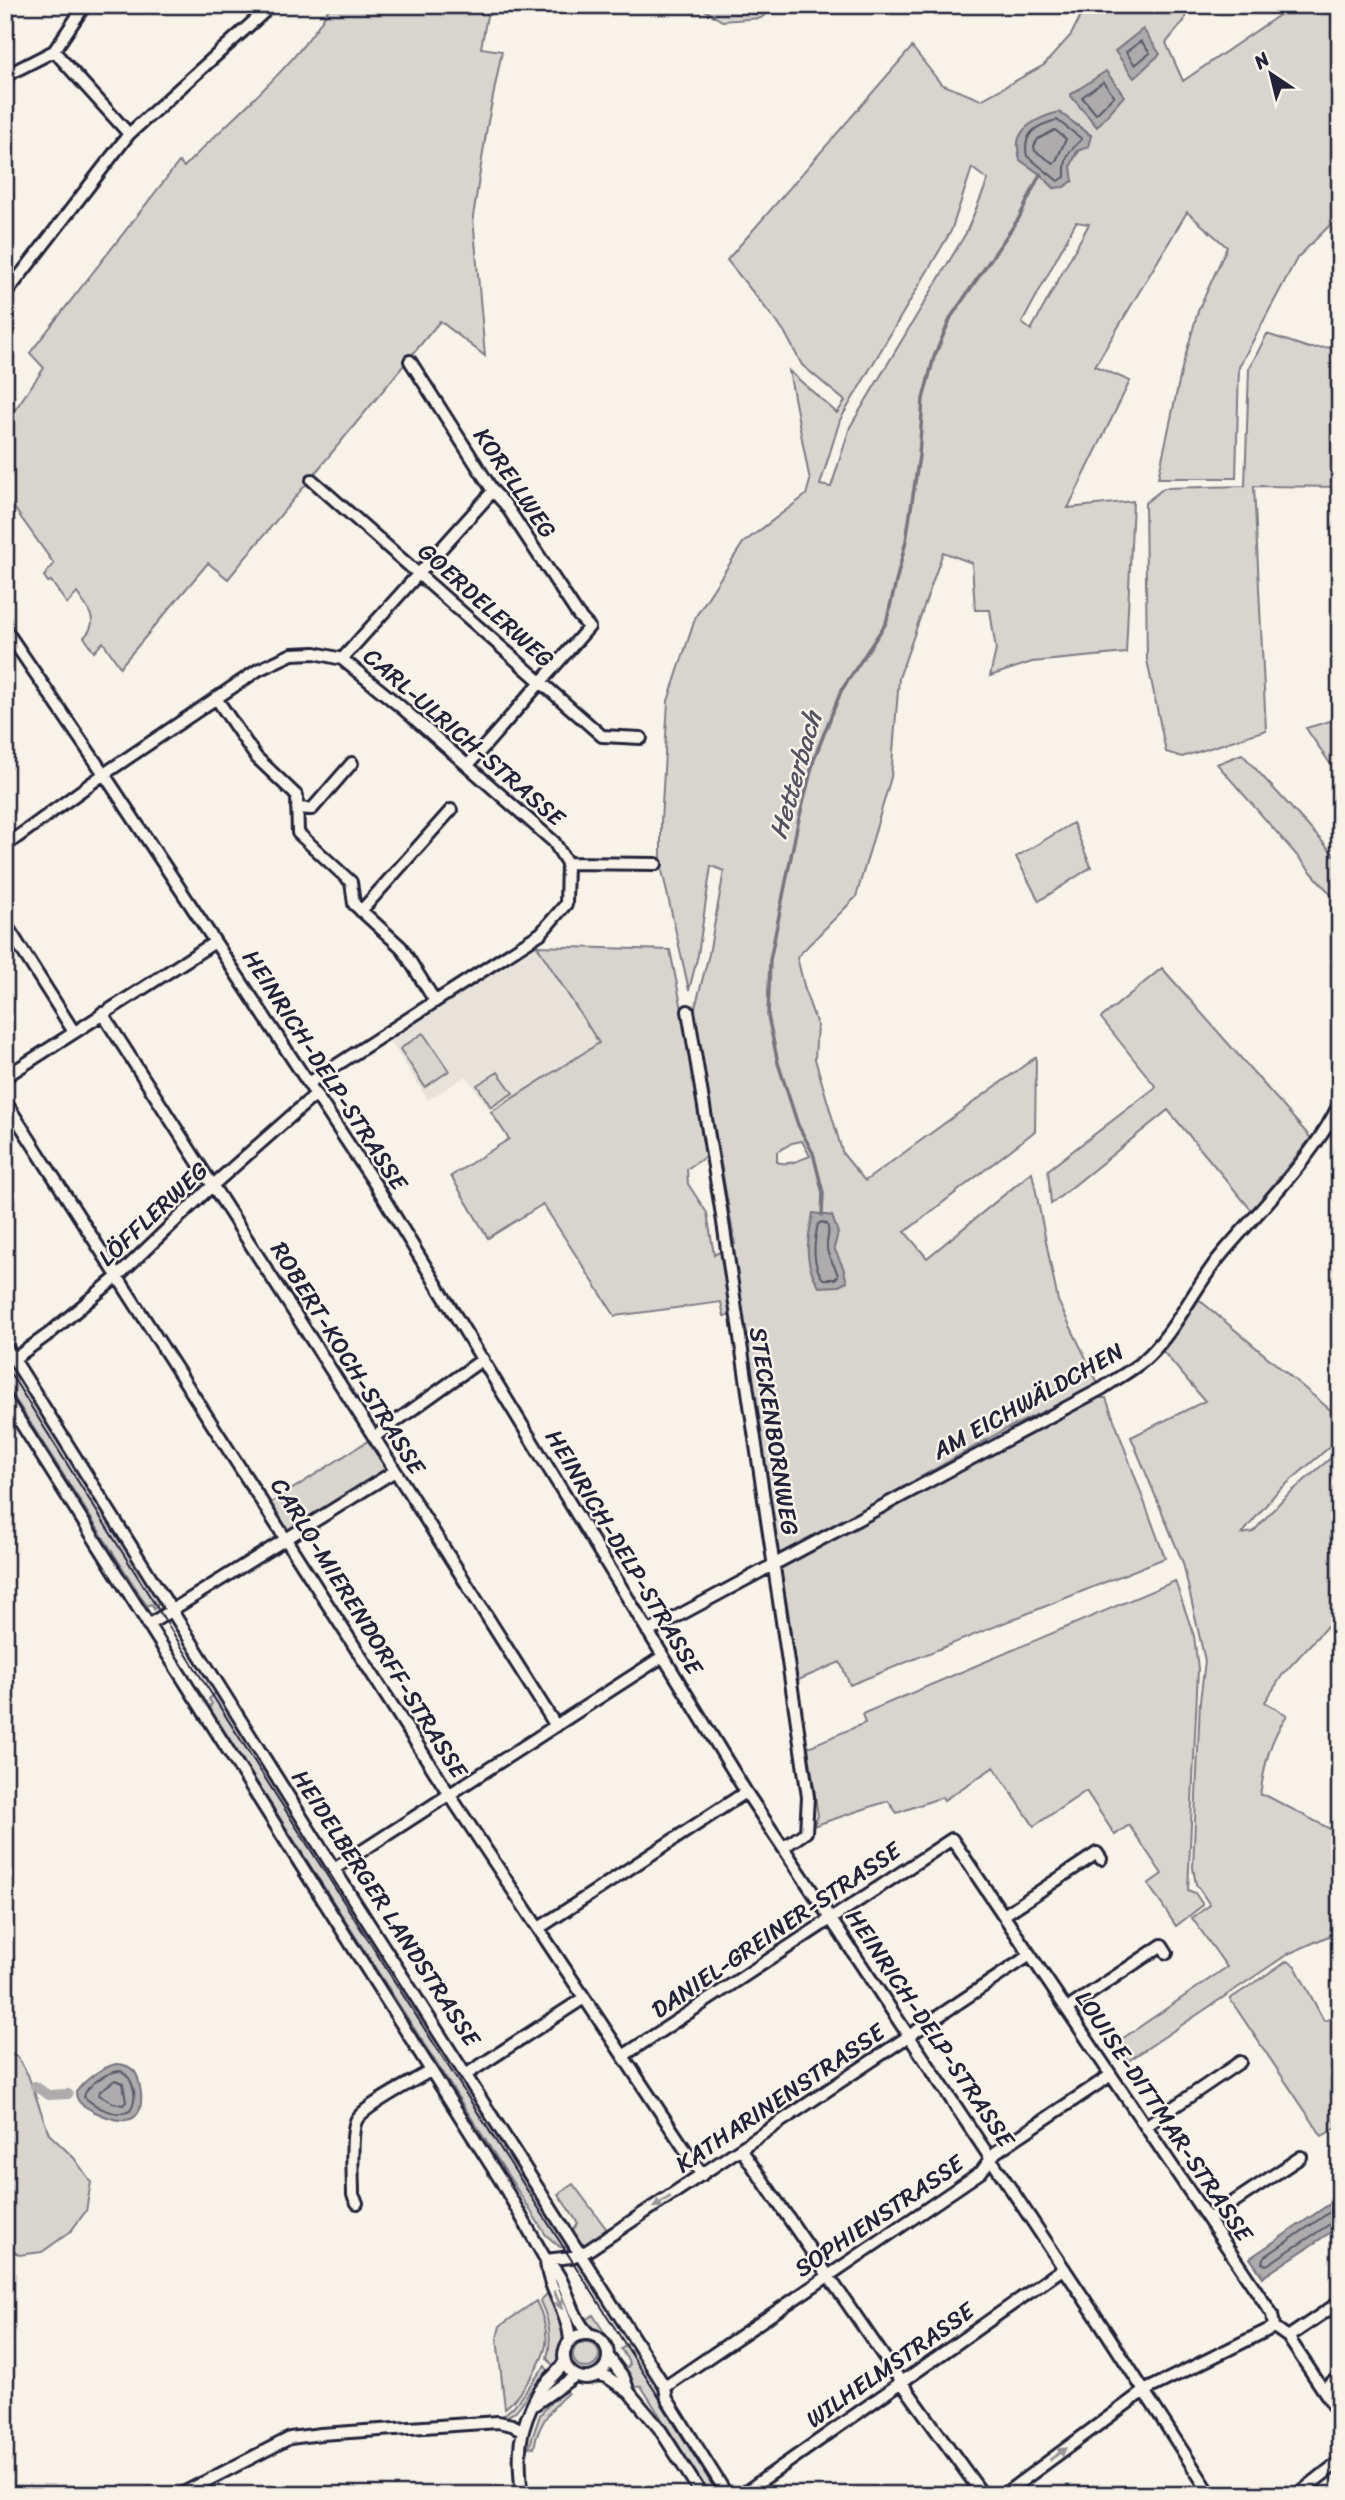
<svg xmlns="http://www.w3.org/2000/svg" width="1345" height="2500" font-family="Sriracha,sans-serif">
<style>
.built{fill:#e7e3db}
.green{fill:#d8d5cf;stroke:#7d7c85;stroke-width:2;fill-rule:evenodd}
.water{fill:#aeabad;stroke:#76747f;stroke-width:2}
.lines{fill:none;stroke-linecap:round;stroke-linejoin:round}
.shore{stroke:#5a5969;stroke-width:2}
.stream{stroke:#76747f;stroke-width:3.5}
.canal{stroke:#aeabad;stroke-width:10}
.minor-casing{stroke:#22223b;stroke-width:16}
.minor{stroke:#f7f3e8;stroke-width:10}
.tram{stroke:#22223b;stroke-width:2}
.oneway{fill:#97959a}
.labels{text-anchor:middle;stroke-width:5;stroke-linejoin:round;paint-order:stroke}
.street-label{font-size:24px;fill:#22223b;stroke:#f7f3e8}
.water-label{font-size:26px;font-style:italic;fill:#535263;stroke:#f7f3e8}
</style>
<rect width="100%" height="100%" fill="#f7f3e8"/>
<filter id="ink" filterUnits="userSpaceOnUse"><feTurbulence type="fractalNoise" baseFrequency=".0143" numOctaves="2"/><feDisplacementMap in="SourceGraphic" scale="14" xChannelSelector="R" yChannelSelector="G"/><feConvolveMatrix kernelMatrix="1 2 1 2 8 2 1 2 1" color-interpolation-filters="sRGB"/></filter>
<g filter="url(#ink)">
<path class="built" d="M 537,946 L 599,1043 L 491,1112 L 466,1076 L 428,1100 L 389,1040 Z"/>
<path class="green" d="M 331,5 L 489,5 L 481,48 L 502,51 L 487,127 L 473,217 L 485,356 L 440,321 L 228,579 L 208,563 L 120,667 L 103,642 L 94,652 L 84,637 C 101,621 87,608 77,593 L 67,604 L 51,581 L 48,582 L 44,576 L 54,564 L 5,495 L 5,424 L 44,368 L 30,353 L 179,162 L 184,167 C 232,117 298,65 331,5 Z
M 697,5 L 776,5 L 761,18 L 722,21 Z
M 1086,5 L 1189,5 L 1184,21 L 1166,43 L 1183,81 L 1294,5 L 1340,5 L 1340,215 L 1297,258 L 1239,367 L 1236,478 L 1158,478 L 1182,368 L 1198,311 L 1227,247 L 1187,212 L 1095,366 L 1130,381 L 1068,508 L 1133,501 L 1126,653 L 1032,662 L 990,676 L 996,650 L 990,610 L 975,610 L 972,563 L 943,552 L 899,678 L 891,777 L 856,897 L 797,957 L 806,994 L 817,1025 L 815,1059 L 843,1154 L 865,1181 L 1036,1057 L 1035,1131 L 905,1232 L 927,1258 L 1032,1172 L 1058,1301 L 1099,1385 L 1006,1429 L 779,1557 L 742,1316 L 724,1316 L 721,1302 L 615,1316 L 543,1204 L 488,1238 L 451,1176 L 509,1139 L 491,1112 L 599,1043 L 537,946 L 670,950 L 711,1153 L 687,1169 L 688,1184 L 707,1213 L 714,1255 L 735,1244 L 694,1012 L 709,954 L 724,871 L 711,866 L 698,955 L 689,990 L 661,866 L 661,822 L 668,701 L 696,616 L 743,543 L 806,495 L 810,481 L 789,371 L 837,413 L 845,401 L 802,365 L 784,331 L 727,260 L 912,47 L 941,84 L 981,100 L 1044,65 L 1071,35 ZM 1059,112 L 1091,135 C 1077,152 1067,171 1054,188 L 1040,174 L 1020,160 ZM 972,168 L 988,180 L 966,233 L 850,427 L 831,487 L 820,485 L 840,420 L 951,231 ZM 1076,222 L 1089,224 L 1031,330 L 1022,323 ZM 802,1141 L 810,1156 C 800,1160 788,1166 777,1162 L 777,1152 L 792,1143 Z
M 1267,334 L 1309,348 L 1340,347 L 1340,487 L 1254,486 L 1266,730 L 1182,757 L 1166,752 L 1147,660 L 1145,503 L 1164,488 L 1245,486 L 1249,369 Z
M 1340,718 L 1340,778 L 1306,728 Z
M 1242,754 L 1340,861 L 1340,905 L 1217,764 Z
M 1073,823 L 1091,867 L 1039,901 L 1016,857 Z
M 1162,968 L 1311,1138 L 1252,1211 L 1168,1110 L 1051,1204 L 1048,1170 L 1156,1087 L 1101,1018 Z
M 423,1033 L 449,1071 L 425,1087 L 400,1049 Z
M 498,1072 L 513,1093 L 491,1107 L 477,1085 Z
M 1197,1298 L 1340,1418 L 1340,1438 L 1276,1493 L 1242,1534 L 1253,1532 L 1283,1499 L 1340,1450 L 1340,1612 L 1283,1674 L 1265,1702 L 1287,1715 C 1269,1742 1265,1763 1260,1795 L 1267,1796 L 1340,1834 L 1340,1931 L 1288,1954 L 1128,2061 L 1116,2043 L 1227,1967 L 1192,1918 L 1210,1905 L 1196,1884 L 1193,1868 L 1200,1701 L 1205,1661 L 1183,1563 L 1131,1437 L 1205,1401 L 1161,1349 Z
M 5,1351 L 36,1400 L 34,1402 L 160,1602 L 154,1609 L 151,1604 L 147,1606 L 5,1383 Z
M 1094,1398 L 1106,1398 L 1165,1558 L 850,1685 L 840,1662 L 796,1681 L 788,1609 L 778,1567 Z
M 374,1437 L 395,1471 L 287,1539 L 266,1506 Z
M 1175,1581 L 1194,1636 L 1198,1669 L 1188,1890 L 1195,1893 L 1203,1905 L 1176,1926 L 1148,1884 L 1162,1874 L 1129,1825 L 1115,1835 L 1086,1791 L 1034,1826 L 994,1767 L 944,1800 L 942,1797 L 897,1813 L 888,1801 L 813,1826 L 818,1816 L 808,1747 L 865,1723 L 862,1714 Z
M 219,1690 L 574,2248 L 560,2247 L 546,2235 L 209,1707 L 212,1704 L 209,1699 Z
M 1287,1961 L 1295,1966 L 1324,2021 L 1340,2015 L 1340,2126 L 1322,2136 L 1230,1999 Z
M 5,2050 L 18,2058 L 28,2075 L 49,2134 L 74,2158 L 91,2182 L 86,2211 L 70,2232 L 42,2252 L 19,2255 L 7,2247 L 5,2235 Z
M 573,2184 L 608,2231 L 588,2244 L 581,2244 L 572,2231 L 578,2223 L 558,2194 Z
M 550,2291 L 565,2332 L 559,2361 L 554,2367 L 547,2358 C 553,2337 549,2319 540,2301 Z
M 536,2301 C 553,2336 549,2352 527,2383 C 520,2392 514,2402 505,2408 L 497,2338 L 500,2326 Z
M 593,2315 L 614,2347 L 612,2349 C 607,2334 593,2332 585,2320 Z
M573 2355a13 13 0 1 1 26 0a13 13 0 1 1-26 0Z
M 631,2342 L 724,2495 L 710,2495 L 641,2386 L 634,2388 L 623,2372 L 630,2364 L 621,2349 Z
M 545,2366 L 549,2372 C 543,2378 535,2385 529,2392 C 521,2404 516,2416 500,2418 L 513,2407 Z
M 563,2387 L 568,2393 C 550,2408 538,2425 534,2448 L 529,2447 L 540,2415 Z"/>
<path class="water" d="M 1143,29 L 1160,54 L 1134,78 L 1115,51 Z
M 1106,71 L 1124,96 L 1097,127 L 1070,95 Z
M 1059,112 L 1091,136 L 1088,147 L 1077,151 L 1071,166 L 1073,181 L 1064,187 L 1054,188 L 1040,174 L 1020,160 C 1019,155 1017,147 1018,142 C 1021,124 1044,116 1059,112 Z
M 813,1213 L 832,1216 L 838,1233 L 834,1248 L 843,1267 L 847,1282 L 839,1286 L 819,1287 C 803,1260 807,1242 813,1213 Z
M 116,2064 C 123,2064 130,2066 135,2072 C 139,2077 140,2087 141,2093 C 144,2130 115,2122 93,2111 C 84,2106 76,2103 76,2092 C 85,2080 100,2068 116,2064 Z
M 1340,2197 L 1340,2226 L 1263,2277 L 1250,2258 Z"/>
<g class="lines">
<path class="shore" d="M 1141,41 L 1150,53 L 1135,65 L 1126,52 Z
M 1103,82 L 1114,96 L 1096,114 L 1082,97 Z
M 1057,120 L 1082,139 C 1068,152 1064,157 1065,177 L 1058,181 L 1027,156 C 1022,133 1037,125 1057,120 Z
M 1055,130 L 1066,139 L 1056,161 L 1053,163 L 1035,151 L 1034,146 L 1038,139 Z
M 822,1222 L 827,1224 C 831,1234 826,1237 827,1248 C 827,1257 836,1266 838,1276 L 835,1279 L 823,1279 C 811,1263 814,1242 818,1224 Z
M 121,2071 C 135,2079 138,2099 130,2111 C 115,2118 96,2107 84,2097 C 86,2085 108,2071 121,2071 Z
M 115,2080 L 123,2083 L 126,2102 L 123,2105 L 113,2103 L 99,2095 L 100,2091 Z
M 1340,2205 L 1263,2258 L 1262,2263 L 1267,2265 L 1333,2222 L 1340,2220"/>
<path class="stream" d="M 822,1215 L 823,1193 L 813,1153 L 798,1125 L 778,1063 L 768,1016 L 770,960 L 797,827 L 814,759 L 841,691 L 886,623 L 906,541 L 919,456 L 923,399 L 934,357 L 951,317 L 1019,218 L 1040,174"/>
<path class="canal" d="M 35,2086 L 48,2095 L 68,2094"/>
<defs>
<path id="minor" d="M 54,51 L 85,5
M 5,76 L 54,51 L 129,134
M 5,295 L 129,134 L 263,13 L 268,5
M 410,361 L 493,491 L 505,504 L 578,615 L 589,627 L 468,765
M 312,480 L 602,736 L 641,738
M 5,629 L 104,774 L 377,1187 L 746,1792 L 1099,2321 L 1211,2495
M 342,659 L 493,491
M 216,698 L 256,757 L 297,796 L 298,833 L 351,882 L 354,904 L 401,947 L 435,1001
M 297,808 L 312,809 L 352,763
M 5,846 L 104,774 L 258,670 L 292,654 L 315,653 L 342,659 L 401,707 L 554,842 L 567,863 L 566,904 L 541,933 L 309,1083
M 567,863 L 656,864
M 361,911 L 451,810
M 5,923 L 74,1032
M 688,1011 L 721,1209 L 808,1797 L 806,1832 L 784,1847
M 102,1013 L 374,1437 L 556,1726
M 5,1077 L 215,942
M 5,1101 L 449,1794 L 702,2175
M 5,1345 L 334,1869 L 665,2387 L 667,2399 L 727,2495
M 14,1359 L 50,1333 L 118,1276 L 213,1185 L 316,1094
M 5,1398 L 501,2181 L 546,2260 C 569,2279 568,2314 589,2334
M 374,1437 L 483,1359
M 148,1625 L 395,1471
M 648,1632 L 1103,1388 C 1116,1379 1131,1371 1143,1361 C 1176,1332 1194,1287 1222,1254 C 1260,1209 1316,1155 1340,1102
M 334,1869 L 662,1657
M 1004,1915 L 1097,1853 L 1101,1859
M 539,1928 L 746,1792
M 1067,2009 L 1162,1945 L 1167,1953
M 623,2056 L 952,1839 L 1272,2314 L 1274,2327 L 1288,2337 L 1340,2415
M 467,2074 L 584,1998
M 1146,2126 L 1240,2062
M 741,2149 L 902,2383 L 983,2495
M 357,2203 L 353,2195 C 353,2180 350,2130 357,2119 C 366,2105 414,2081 430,2071
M 1208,2219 L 1301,2157
M 546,2260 L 571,2257 L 587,2251 L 1030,1955
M 546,2260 C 547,2288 568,2311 570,2340
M564 2356a22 22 0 1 1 44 0a22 22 0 1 1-44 0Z
M 1288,2337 L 1340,2302
M 608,2356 L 624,2378 L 629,2392 L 659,2428 L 702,2495
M 598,2375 L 607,2377 L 629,2392
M 665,2387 L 981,2172 L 996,2152 L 1111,2075
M 1323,2389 L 1340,2376
M 534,2405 L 575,2376
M 179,2495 L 290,2438 L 321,2434 L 498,2422 L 512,2425 L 522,2430
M 522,2495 C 517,2452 518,2430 539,2392 C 546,2380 558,2374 564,2362
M 741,2495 L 1064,2268
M 1003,2495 L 1144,2391 L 1274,2327
M 1297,2495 L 1340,2461"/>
</defs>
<use href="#minor" class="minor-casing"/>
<use href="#minor" class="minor"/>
<path class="tram" d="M 5,1365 L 183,1649 L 721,2495"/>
</g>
<defs><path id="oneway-solid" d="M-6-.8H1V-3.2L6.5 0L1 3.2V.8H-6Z" transform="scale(1.75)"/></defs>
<g class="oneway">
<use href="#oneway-solid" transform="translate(662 2202) rotate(146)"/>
<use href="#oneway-solid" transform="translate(558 2300) rotate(67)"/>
<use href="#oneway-solid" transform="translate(1058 2454) rotate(-36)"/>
</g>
</g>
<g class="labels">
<g class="street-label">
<text transform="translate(515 483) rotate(56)" y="8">KORELLWEG</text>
<text transform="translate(486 605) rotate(42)" y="8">GOERDELERWEG</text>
<text transform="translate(464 737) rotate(41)" y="8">CARL-ULRICH-STRASSE</text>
<text transform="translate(325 1070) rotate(57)" y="8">HEINRICH-DELP-STRASSE</text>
<text transform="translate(153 1214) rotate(-43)" y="8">LÖFFLERWEG</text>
<text transform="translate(348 1358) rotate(58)" y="8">ROBERT-KOCH-STRASSE</text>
<text transform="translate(1028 1401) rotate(-29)" y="8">AM EICHWÄLDCHEN</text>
<text transform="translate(774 1431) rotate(81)" y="8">STECKENBORNWEG</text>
<text transform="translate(624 1552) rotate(59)" y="8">HEINRICH-DELP-STRASSE</text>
<text transform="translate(369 1628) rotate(58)" y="8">CARLO-MIERENDORFF-STRASSE</text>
<text transform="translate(386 1908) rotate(57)" y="8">HEIDELBERGER LANDSTRASSE</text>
<text transform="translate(776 1930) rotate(-34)" y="8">DANIEL-GREINER-STRASSE</text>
<text transform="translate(930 2028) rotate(56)" y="8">HEINRICH-DELP-STRASSE</text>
<text transform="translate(780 2098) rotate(-34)" y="8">KATHARINENSTRASSE</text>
<text transform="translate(1164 2116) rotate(56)" y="8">LOUISE-DITTMAR-STRASSE</text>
<text transform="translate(879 2216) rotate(-34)" y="8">SOPHIENSTRASSE</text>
<text transform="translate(890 2365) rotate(-35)" y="8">WILHELMSTRASSE</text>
</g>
<g class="water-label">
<text transform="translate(795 775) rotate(-74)" y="9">Hetterbach</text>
</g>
</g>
<rect width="1345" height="2500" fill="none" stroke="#f7f3e8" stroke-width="28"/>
<rect x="14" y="14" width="1317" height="2472" fill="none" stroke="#22223b" stroke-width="2.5" filter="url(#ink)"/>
<g transform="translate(1271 74) rotate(325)" stroke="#f7f3e8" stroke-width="5" paint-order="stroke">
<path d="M0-5L12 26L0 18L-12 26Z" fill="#22223b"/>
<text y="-10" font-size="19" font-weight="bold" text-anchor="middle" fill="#22223b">N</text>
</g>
</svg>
